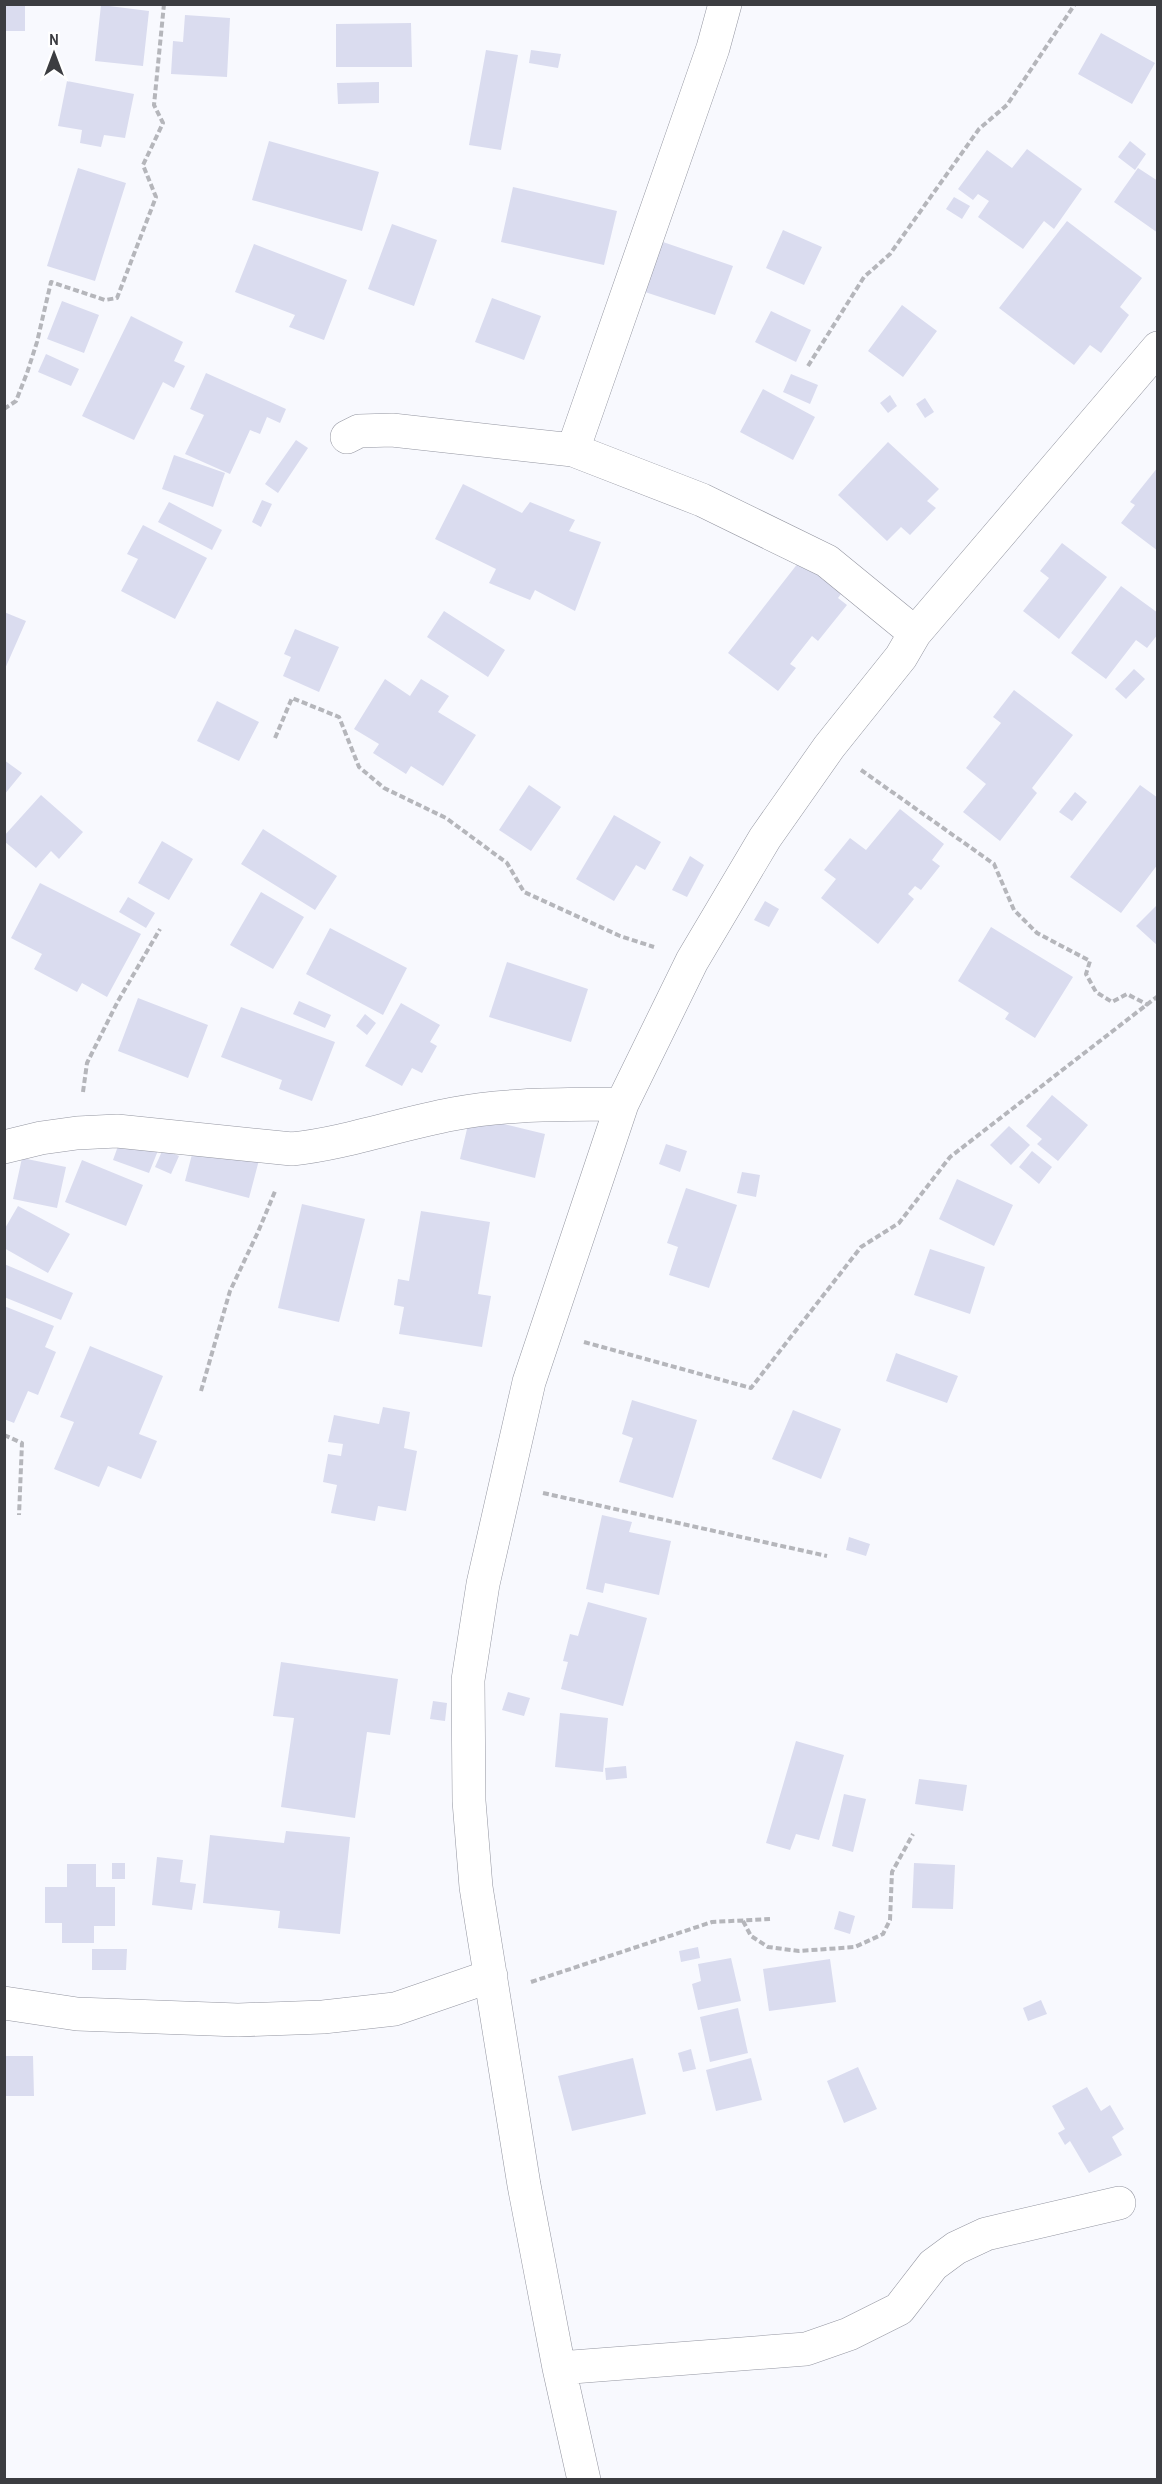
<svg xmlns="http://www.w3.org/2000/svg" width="1162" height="2484" font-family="'Archivo Narrow',sans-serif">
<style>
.building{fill:#dadcef}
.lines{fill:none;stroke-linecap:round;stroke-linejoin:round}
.minor-casing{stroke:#9496a1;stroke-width:34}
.path{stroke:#b5b6bb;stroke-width:4;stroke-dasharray:6 3;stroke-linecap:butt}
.minor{stroke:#fff;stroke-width:33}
</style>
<rect width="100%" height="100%" fill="#f8f9fe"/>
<path class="building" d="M 4,4 L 25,4 L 25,31 L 4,31 Z
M 101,5 L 149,11 L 143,66 L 95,61 Z
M 185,15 L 230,18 L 227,77 L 171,74 L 173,41 L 183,42 Z
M 411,23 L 412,67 L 336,67 L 336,24 Z
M 1101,33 L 1155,63 L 1132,104 L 1078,74 Z
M 486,50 L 518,55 L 501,150 L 469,145 Z
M 531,50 L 561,54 L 558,68 L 529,63 Z
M 67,81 L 134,94 L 125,138 L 104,135 L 101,147 L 80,143 L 82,130 L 58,126 Z
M 379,82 L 379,103 L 338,104 L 337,83 Z
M 269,141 L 379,172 L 362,231 L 252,200 Z
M 1130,141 L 1146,154 L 1135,170 L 1118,157 Z
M 1027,149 L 1082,189 L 1054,229 L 1044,221 L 1023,249 L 978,217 L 989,201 L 978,194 L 973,200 L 958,189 L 987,150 L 1012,168 Z
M 78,168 L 126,183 L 95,281 L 47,266 Z
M 1138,168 L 1158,181 L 1158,233 L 1114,202 Z
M 513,187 L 617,211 L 604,265 L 501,242 Z
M 954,197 L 970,206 L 962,219 L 946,209 Z
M 1067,221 L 1142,278 L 1120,307 L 1129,315 L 1101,353 L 1090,345 L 1074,365 L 999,308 Z
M 392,224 L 437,240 L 414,306 L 368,289 Z
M 783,230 L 822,247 L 804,285 L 766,268 Z
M 663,242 L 733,266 L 715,315 L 645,292 Z
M 254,244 L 347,280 L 324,340 L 289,327 L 295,315 L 235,292 Z
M 492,298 L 541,316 L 524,360 L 475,342 Z
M 62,301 L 99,315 L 84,353 L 47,339 Z
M 902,305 L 937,331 L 903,377 L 868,351 Z
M 771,311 L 811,330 L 796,362 L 755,342 Z
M 131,316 L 183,342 L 174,361 L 185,366 L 174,388 L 163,382 L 134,440 L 82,416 Z
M 46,354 L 79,369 L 71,386 L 38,372 Z
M 206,373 L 286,409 L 280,423 L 267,417 L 260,434 L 250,430 L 230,474 L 185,454 L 204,415 L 190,409 Z
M 791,374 L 818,385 L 810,404 L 783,392 Z
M 763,389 L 815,417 L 793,460 L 740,432 Z
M 890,395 L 897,406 L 888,413 L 880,403 Z
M 925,398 L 934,412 L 925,418 L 916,404 Z
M 296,440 L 308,448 L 278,493 L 265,484 Z
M 888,442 L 939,489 L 927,501 L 936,508 L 910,535 L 901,527 L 887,541 L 838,495 Z
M 174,455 L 225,473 L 213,507 L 162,489 Z
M 1158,467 L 1158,551 L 1121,523 L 1135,505 L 1130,502 Z
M 463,484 L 522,513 L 530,502 L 575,520 L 569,531 L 601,542 L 575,611 L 535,590 L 530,600 L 489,583 L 496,569 L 435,539 Z
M 262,500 L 272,504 L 261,527 L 252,522 Z
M 169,502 L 222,530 L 212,550 L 158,522 Z
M 143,525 L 207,558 L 175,619 L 121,591 L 138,559 L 127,554 Z
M 1062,543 L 1107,577 L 1059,639 L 1023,611 L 1049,578 L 1040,571 Z
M 802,558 L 844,590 L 838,598 L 847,605 L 818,641 L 812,636 L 790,664 L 796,668 L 778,691 L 728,653 Z
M 1121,586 L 1158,613 L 1158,634 L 1147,648 L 1136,640 L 1106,679 L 1071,653 Z
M 444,611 L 505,650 L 488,677 L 427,637 Z
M 4,612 L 26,621 L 4,671 Z
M 295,629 L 339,647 L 319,692 L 283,676 L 291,657 L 284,654 Z
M 1134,669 L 1145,679 L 1126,699 L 1115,689 Z
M 385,679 L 410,696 L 421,679 L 449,696 L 438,712 L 476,735 L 443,786 L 411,766 L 406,774 L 373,753 L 379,744 L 354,729 Z
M 1014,690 L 1073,735 L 1032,788 L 1037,793 L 1000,841 L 963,812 L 986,784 L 966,768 L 1001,723 L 993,717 Z
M 217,701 L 259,722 L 239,761 L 197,741 Z
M 4,760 L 22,773 L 4,795 Z
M 529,785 L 561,807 L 531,851 L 499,830 Z
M 1140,785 L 1158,798 L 1158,864 L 1121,913 L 1070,877 Z
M 1075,792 L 1087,802 L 1072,821 L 1059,812 Z
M 41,795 L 83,832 L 59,859 L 51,851 L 36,868 L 4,841 L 4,836 Z
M 900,809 L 944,844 L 932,860 L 940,866 L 921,890 L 915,886 L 908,894 L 914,899 L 878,944 L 821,898 L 836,879 L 824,870 L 850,838 L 866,850 Z
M 614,815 L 661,842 L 645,870 L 636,865 L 614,901 L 576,879 Z
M 263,829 L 337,876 L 315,910 L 241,864 Z
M 162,841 L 193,859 L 169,900 L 138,883 Z
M 690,856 L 704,865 L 687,897 L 672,890 Z
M 40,883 L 141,934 L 107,997 L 82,983 L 77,992 L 34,969 L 42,954 L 11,938 Z
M 261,892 L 304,917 L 273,969 L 230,945 Z
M 128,897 L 155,913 L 146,928 L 119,912 Z
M 765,901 L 779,909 L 769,927 L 754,920 Z
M 1158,904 L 1158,946 L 1136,926 Z
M 991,927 L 1073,977 L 1035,1038 L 1005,1019 L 1009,1013 L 958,981 Z
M 330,928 L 407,968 L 383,1015 L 306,974 Z
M 507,962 L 588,989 L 571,1042 L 489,1017 Z
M 138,998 L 208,1025 L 188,1078 L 118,1051 Z
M 299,1001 L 331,1015 L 325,1028 L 293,1014 Z
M 401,1003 L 440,1025 L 430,1042 L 437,1046 L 422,1073 L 412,1068 L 402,1086 L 365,1066 Z
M 241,1007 L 335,1042 L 312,1101 L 279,1089 L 282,1080 L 221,1057 Z
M 365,1014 L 376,1023 L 367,1035 L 356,1026 Z
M 1052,1095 L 1088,1125 L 1058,1161 L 1037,1144 L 1042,1139 L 1026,1126 Z
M 470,1116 L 545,1134 L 535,1178 L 460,1159 Z
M 1009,1126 L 1030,1145 L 1011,1165 L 990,1145 Z
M 122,1135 L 159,1148 L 149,1173 L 113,1160 Z
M 195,1143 L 259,1160 L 249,1198 L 185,1181 Z
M 666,1144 L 687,1151 L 680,1172 L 659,1164 Z
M 163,1149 L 179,1156 L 171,1174 L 155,1167 Z
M 1032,1151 L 1052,1167 L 1039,1184 L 1019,1167 Z
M 22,1158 L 66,1167 L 57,1208 L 13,1199 Z
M 82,1160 L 143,1185 L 126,1226 L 65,1202 Z
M 742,1172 L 760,1175 L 756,1197 L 737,1193 Z
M 957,1179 L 1013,1205 L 994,1246 L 939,1219 Z
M 686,1188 L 737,1205 L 709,1288 L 669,1275 L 678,1247 L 667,1243 Z
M 302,1204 L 365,1219 L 339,1322 L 278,1308 Z
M 18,1206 L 70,1234 L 48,1273 L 4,1248 L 4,1230 Z
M 421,1211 L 490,1222 L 478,1294 L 491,1296 L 482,1347 L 399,1334 L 404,1307 L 394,1305 L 398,1279 L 409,1281 Z
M 930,1249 L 985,1267 L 970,1314 L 914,1295 Z
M 4,1264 L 73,1293 L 61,1320 L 4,1297 Z
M 4,1306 L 54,1326 L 45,1347 L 56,1352 L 38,1395 L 28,1391 L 14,1423 L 4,1419 Z
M 90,1346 L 163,1376 L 139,1434 L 157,1441 L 141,1479 L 108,1466 L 99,1487 L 54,1469 L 74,1422 L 60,1417 Z
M 896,1353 L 958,1376 L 947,1403 L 886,1381 Z
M 632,1400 L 697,1420 L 673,1498 L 619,1482 L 633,1438 L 622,1434 Z
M 383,1407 L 410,1412 L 404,1448 L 417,1451 L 406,1511 L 378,1506 L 375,1521 L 331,1513 L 337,1485 L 323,1482 L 328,1454 L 341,1456 L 343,1444 L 328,1442 L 334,1415 L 379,1424 Z
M 793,1410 L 841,1429 L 821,1479 L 772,1459 Z
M 602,1515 L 632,1522 L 629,1532 L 671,1541 L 659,1595 L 605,1583 L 603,1593 L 586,1589 Z
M 849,1537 L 870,1544 L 866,1556 L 846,1550 Z
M 588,1602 L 647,1618 L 623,1706 L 561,1689 L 568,1662 L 563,1661 L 570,1634 L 578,1636 Z
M 281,1662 L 398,1679 L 390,1735 L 367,1732 L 355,1818 L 281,1807 L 294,1718 L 273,1716 Z
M 508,1692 L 530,1698 L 524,1716 L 502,1710 Z
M 433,1701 L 447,1703 L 445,1721 L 430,1719 Z
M 560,1713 L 608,1718 L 603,1772 L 555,1767 Z
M 796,1741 L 844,1755 L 819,1840 L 796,1834 L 790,1850 L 766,1843 Z
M 626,1766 L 627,1778 L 606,1780 L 605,1768 Z
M 919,1779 L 967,1785 L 963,1811 L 915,1804 Z
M 844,1794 L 866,1799 L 853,1852 L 832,1846 Z
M 286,1831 L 350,1837 L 340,1934 L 278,1928 L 280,1911 L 203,1903 L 210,1835 L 284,1843 Z
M 157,1857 L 183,1860 L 180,1882 L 196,1884 L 192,1910 L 152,1905 Z
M 112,1863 L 125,1863 L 125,1879 L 112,1879 Z
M 914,1863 L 955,1865 L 953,1909 L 912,1908 Z
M 67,1864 L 96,1864 L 96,1887 L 115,1887 L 115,1926 L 94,1926 L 94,1943 L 62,1943 L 62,1923 L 45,1923 L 45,1887 L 67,1887 Z
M 839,1911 L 855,1916 L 850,1934 L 834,1929 Z
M 698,1947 L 700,1958 L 681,1962 L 679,1951 Z
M 92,1949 L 127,1949 L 126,1970 L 92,1970 Z
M 731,1958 L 741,2001 L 698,2010 L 692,1984 L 701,1981 L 698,1964 Z
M 830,1959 L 836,2002 L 769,2011 L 763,1969 Z
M 1041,2000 L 1047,2014 L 1028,2021 L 1023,2008 Z
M 738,2008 L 748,2053 L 710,2062 L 700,2017 Z
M 691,2049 L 696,2069 L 683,2072 L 678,2053 Z
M 4,2056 L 33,2056 L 34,2096 L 4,2096 Z
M 633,2058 L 646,2114 L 572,2131 L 558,2076 Z
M 751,2058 L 762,2100 L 716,2111 L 706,2070 Z
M 858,2067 L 877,2109 L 844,2123 L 827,2081 Z
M 1087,2087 L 1101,2111 L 1110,2105 L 1124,2129 L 1112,2137 L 1122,2155 L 1089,2173 L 1070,2141 L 1065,2145 L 1058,2133 L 1065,2129 L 1052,2106 Z"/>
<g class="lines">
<defs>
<path id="minor" d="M 347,437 L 359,431 L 392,430 L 573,450 L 702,500 L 827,561 L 915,633
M 573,450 L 713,48 L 725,4
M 4,1147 L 41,1138 L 77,1133 L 117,1131 L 292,1149 C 347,1143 399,1124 453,1114 C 509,1103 566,1105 622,1104
M 4,2003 L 77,2014 L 238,2020 L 323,2017 L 395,2009 L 491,1976
M 559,2368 L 806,2349 L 849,2334 L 899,2309 L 933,2265 L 956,2248 L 986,2234 L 1119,2203
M 584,2480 L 559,2368 L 524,2185 L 476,1887 L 469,1801 L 468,1680 L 483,1584 L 529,1382 L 622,1104 L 692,961 L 765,838 L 829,747 L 901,657 L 915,633 L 1158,348"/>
</defs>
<use href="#minor" class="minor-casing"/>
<path class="path" d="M 808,366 L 864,277 L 890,254 L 979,129 L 1007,105 L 1075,4
M 4,409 L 16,401 L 27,373 L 37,342 L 51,282 L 105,300 L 117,298 L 156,197 L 143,165 L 163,123 L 154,105 L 164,4
M 275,738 L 292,698 L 339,717 L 359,767 L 384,788 L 446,818 L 507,863 L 524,892 L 620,936 L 654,947
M 861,770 L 994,864 L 1014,910 L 1037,933 L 1090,961 L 1086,974 L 1096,992 L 1112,1002 L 1127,994 L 1148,1005
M 83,1092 L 87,1063 L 118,1001 L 160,929
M 584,1342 L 751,1388 L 861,1247 L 899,1223 L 950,1157 L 1158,996
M 201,1391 L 230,1291 L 258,1232 L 276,1189
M 4,1435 L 22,1443 L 19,1515
M 543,1493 L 827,1556
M 743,1921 L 751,1936 L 768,1947 L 799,1951 L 855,1947 L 883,1934 L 890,1920 L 892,1872 L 913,1834
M 531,1982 L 712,1922 L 770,1919"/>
<use href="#minor" class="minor"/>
</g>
<rect width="1162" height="2484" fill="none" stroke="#3c3d41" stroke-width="12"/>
<g transform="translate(54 54)" stroke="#ffffff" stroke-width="4.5" paint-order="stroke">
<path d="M0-4.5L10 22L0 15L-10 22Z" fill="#3c3d41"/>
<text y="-9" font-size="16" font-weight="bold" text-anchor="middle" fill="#3c3d41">N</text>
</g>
</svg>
